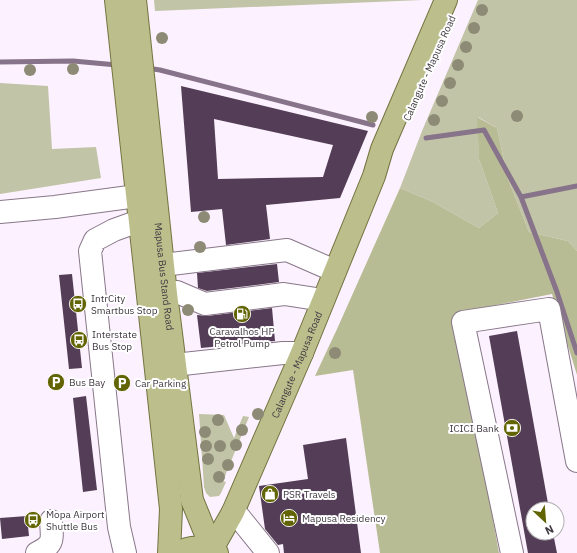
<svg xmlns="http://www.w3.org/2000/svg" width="577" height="553" font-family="'IBM Plex Sans',sans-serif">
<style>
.green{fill:#c1c4a6}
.forest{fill:#b8bc95}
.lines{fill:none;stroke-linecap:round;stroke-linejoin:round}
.stream{stroke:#87738a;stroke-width:5}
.building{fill:#543d57;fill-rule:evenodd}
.minor-casing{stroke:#887789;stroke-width:24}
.major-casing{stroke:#737440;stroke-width:24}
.minor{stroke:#fff;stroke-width:22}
.major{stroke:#bcbf8c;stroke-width:22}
.tree{fill:#8d8a75}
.labels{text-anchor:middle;stroke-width:4;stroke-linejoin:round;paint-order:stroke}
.street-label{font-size:10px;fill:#3f3840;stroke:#fff}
.poi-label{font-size:10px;fill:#3f3840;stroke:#fff;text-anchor:start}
</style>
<rect width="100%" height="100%" fill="#fcf1fe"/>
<path class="green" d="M 154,0 L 422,0 L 155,11 Z
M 478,0 L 577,0 L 577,251 L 568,241 L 529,232 L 508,179 L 497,128 L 478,117 L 479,159 L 498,213 L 479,228 L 431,201 L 400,188 L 422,131 Z
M 0,83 L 48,86 L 52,149 L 96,147 L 101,178 L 0,194 Z
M 199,414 L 224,415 L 234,438 L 243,416 L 249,417 L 223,481 L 226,482 L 221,493 L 219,496 L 210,497 L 206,493 L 204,487 Z"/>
<path class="forest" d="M 477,117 L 497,128 L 508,179 L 529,232 L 568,241 L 577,251 L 577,375 L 552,294 L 456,313 L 499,553 L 380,553 L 353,370 L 315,376 L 337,329 L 400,188 L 431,201 L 479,228 L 498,213 L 479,159 Z"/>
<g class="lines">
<path class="stream" d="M 0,62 L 73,61 L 117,65
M 147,68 L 160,70 L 373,125
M 426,138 L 484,130 L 521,197 L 557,292 L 577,353
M 521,197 L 577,186"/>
</g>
<path class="building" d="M 181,86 L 368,131 L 340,198 L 266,205 L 270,239 L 226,245 L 222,209 L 191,212 ZM 214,119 L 333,145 L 323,177 L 218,179 Z
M 277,264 L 279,282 L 207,291 L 198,288 L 197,273 Z
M 72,274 L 82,368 L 69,369 L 59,275 Z
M 272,308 L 275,341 L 201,348 L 197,315 L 207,316 Z
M 517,331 L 549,509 L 533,509 L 533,533 L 553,533 L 557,553 L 528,553 L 519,503 L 489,336 Z
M 86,396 L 97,490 L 83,492 L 73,398 Z
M 346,438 L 361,553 L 284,553 L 283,544 L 278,545 L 265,529 L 259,486 L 308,479 L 303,445 Z
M 27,516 L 29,536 L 2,539 L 0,518 Z"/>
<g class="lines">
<defs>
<path id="minor" d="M 0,212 L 55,207 L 137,196
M 163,265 L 287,250 L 335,271
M 148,293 L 166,294 L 177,292 L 205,304 L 284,294 L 323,300
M 156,367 L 283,353 L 302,353
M 233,512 L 239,517 L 268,553
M 37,553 C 55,544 52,539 51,521
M 125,553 L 119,527 L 90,251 L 95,240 L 114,230 L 139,221
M 512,553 L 463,322 L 549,309 L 577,461"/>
<g id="major">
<path d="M 116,0 L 171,509 L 169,553"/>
<path id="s1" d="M 135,0 L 166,294 L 192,500 L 212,549"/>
<path id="s2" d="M 212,549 L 233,512 L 302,353 L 374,176 L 382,149 L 446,0"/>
<path d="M 177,553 C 189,546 207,545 217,553"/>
</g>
</defs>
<use href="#minor" class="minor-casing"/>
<use href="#major" class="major-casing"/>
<use href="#minor" class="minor"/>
<use href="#major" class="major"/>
</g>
<g class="tree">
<circle cx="482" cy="10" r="6"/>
<circle cx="474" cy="28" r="6"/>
<circle cx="162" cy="38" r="6"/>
<circle cx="466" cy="47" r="6"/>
<circle cx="458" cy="65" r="6"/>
<circle cx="73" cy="69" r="6"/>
<circle cx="30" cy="70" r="6"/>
<circle cx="450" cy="83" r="6"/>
<circle cx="442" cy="101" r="6"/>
<circle cx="517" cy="116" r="6"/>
<circle cx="372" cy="117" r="6"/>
<circle cx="434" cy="120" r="6"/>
<circle cx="204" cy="217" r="6"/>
<circle cx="200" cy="247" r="6"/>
<circle cx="188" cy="310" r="6"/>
<circle cx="335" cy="353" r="6"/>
<circle cx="258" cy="414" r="6"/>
<circle cx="218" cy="420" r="6"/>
<circle cx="242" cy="430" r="6"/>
<circle cx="205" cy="432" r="6"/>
<circle cx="236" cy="445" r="6"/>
<circle cx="206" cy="446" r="6"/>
<circle cx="220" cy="446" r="6"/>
<circle cx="208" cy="459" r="6"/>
<circle cx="228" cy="465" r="6"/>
<circle cx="219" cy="477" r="6"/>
</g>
<defs>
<symbol id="bus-disc" viewBox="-11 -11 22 22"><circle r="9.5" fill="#616400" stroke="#fff"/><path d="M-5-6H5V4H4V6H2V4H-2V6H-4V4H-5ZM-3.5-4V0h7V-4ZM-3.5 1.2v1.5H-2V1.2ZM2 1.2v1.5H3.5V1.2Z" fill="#fff"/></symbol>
<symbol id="fuel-disc" viewBox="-11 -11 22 22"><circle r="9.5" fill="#616400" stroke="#fff"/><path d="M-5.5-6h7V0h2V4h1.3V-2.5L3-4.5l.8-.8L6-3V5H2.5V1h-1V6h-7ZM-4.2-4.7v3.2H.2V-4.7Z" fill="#fff"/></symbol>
<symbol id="parking-disc" viewBox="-11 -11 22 22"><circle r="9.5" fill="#616400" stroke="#fff"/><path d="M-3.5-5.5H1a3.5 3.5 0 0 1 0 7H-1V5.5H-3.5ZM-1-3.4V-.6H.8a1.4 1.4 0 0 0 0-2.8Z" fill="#fff"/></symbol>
<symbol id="bank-disc" viewBox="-11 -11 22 22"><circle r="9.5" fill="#616400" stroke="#fff"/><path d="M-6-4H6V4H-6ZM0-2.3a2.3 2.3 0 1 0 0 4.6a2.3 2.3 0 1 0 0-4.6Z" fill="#fff"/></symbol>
<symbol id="shop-disc" viewBox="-11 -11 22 22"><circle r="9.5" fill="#616400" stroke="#fff"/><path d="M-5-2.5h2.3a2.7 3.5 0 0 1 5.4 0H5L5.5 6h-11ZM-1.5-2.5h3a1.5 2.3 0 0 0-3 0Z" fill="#fff"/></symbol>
<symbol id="hotel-disc" viewBox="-11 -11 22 22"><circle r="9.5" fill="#616400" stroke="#fff"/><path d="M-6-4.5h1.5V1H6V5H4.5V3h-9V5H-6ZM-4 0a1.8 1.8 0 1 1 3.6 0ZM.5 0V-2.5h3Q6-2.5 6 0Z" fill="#fff"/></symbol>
</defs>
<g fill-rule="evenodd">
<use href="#bus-disc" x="68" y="294" width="20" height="20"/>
<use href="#fuel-disc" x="232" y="304" width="20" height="20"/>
<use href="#bus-disc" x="69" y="330" width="20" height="20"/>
<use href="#parking-disc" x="46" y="372" width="20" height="20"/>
<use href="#parking-disc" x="112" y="373" width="20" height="20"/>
<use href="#bank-disc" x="502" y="418" width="20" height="20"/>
<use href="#shop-disc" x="260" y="484" width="20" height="20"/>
<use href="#hotel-disc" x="279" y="508" width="20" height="20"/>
<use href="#bus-disc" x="23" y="510" width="20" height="20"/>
</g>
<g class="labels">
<g class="street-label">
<text transform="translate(429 68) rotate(-66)" y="4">Calangute - Mapusa Road</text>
<text dy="4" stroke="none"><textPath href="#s1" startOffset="278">Mapusa Bus Stand Road</textPath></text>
<text dy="4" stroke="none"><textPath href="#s2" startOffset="203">Calangute - Mapusa Road</textPath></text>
</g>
<g class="poi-label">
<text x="91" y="302">IntrCity<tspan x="91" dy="12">Smartbus Stop</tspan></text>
<text x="242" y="335" text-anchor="middle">Caravalhos HP<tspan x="242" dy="12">Petrol Pump</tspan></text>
<text x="92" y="338">Interstate<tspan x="92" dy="12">Bus Stop</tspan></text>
<text x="69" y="386">Bus Bay</text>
<text x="135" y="387">Car Parking</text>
<text x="499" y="432" text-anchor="end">ICICI Bank</text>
<text x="283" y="498">PSR Travels</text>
<text x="46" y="518">Mopa Airport<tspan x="46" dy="12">Shuttle Bus</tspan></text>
<text x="302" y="522">Mapusa Residency</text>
</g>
</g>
<g transform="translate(545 521) rotate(154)"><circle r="19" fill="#ffffff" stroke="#b2afb3"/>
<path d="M0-3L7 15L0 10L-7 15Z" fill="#616400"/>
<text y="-6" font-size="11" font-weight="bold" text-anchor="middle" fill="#3f3840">N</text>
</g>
</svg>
